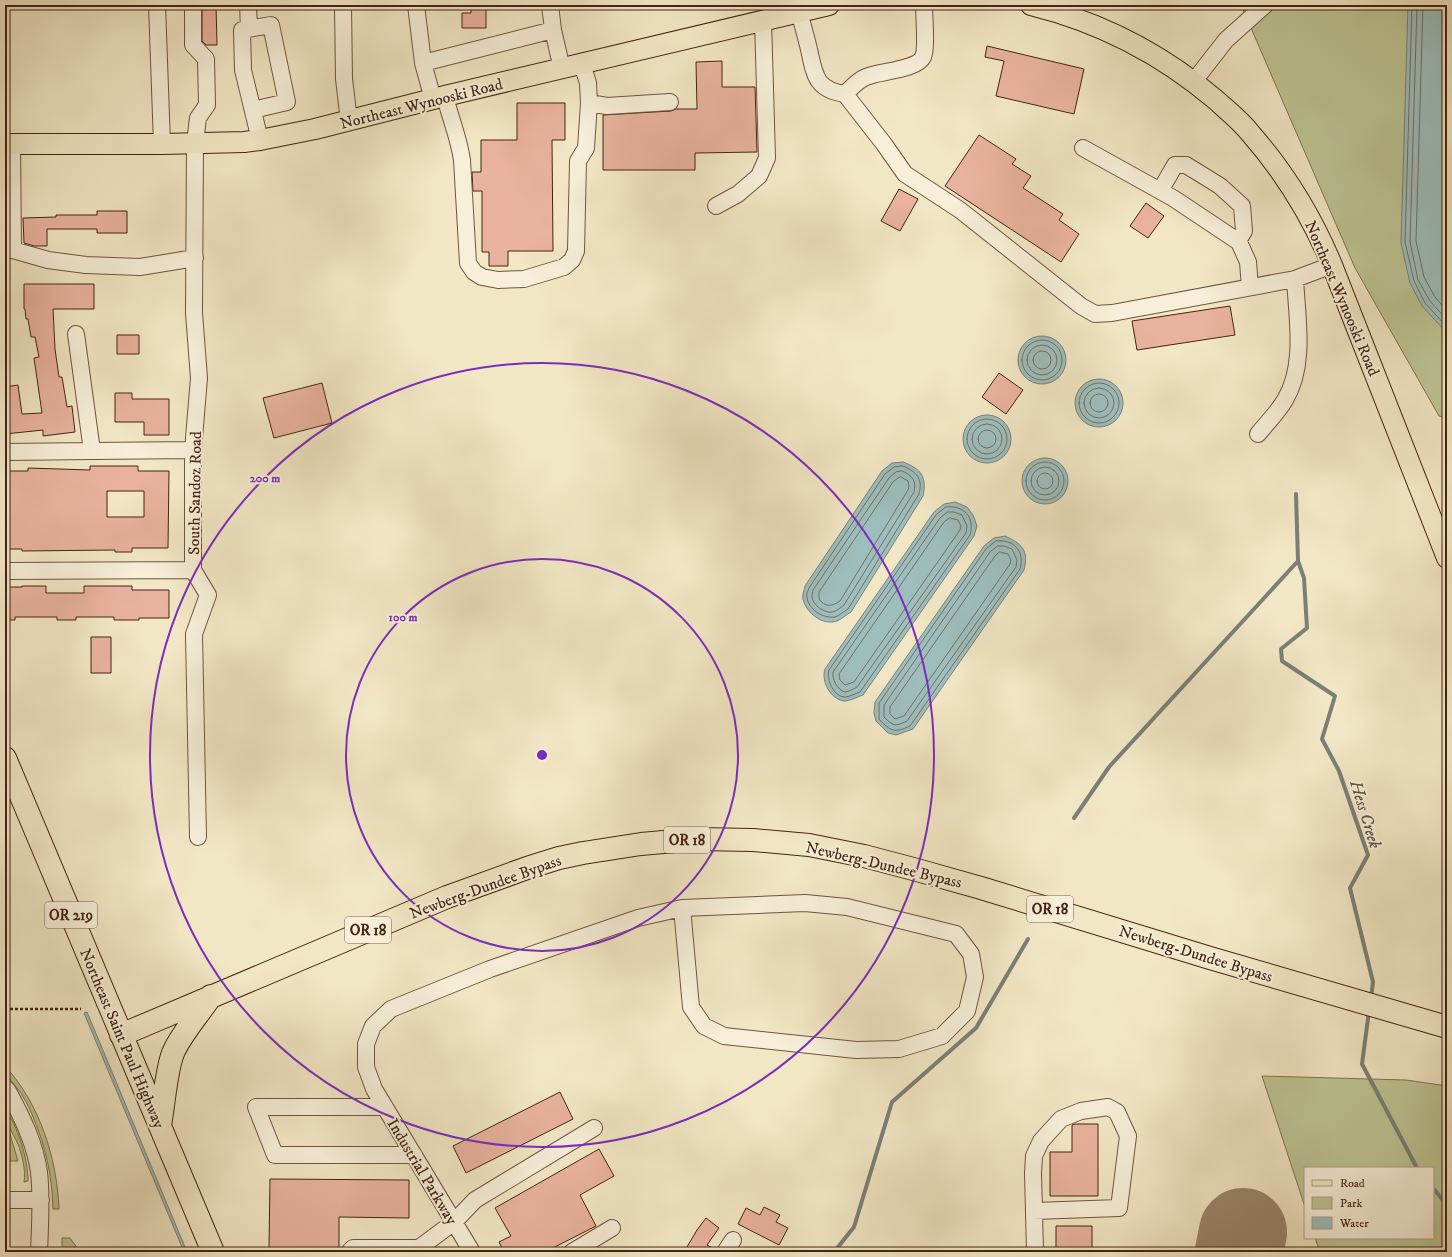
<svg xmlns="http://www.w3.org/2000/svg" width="1452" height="1257" font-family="'IM FELL DW Pica',serif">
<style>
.green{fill:#bdc493;stroke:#807452}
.water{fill:#9ebebd;stroke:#7a8079}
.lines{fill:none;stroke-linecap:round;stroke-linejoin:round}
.shore{stroke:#707168;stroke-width:1}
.stream{stroke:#7a8079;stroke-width:4}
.runway{stroke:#9a866c;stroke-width:88}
.building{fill:#e9b29e;stroke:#432412;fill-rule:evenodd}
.minor-casing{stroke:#6f553f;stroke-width:18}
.major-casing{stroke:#432412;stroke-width:22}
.highway-casing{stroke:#432412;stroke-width:24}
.path{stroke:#432412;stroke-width:2.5;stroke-dasharray:3 2;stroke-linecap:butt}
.minor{stroke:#f7efd9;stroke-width:16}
.major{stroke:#f2e7c5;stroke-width:20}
.highway{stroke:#f2e7c5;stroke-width:22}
.ring{fill:none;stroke:#7b2cbf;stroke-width:2}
.labels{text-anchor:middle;stroke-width:4;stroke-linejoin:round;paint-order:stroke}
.shield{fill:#f7efd9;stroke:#79614e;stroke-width:1}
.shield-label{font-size:15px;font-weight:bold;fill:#432412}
.street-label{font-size:16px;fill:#432412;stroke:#f7efd9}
.water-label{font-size:17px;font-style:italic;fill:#5e5245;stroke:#f7efd9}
.centre{fill:#7b2cbf;stroke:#f7efd9;stroke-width:2}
.ring-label{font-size:12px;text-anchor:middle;font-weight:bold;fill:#7b2cbf;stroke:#f7efd9;stroke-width:4;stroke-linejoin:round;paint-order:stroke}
</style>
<rect width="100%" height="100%" fill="#f2e7c5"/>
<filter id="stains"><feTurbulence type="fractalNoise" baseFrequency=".005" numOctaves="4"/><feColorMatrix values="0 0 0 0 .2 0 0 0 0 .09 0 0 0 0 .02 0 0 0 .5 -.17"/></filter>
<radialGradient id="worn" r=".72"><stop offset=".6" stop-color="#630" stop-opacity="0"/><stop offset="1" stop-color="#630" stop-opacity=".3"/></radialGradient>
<path class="green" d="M 1241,5 L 1447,5 L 1447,418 L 1439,416 L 1355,268 Z
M 5,1066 C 40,1104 57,1159 59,1209 L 53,1209 C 52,1176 46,1147 33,1117 C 30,1109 26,1101 22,1095 C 17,1086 5,1077 5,1066 Z
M 1262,1076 L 1406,1080 L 1447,1086 L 1447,1252 L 1320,1252 L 1315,1238 L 1433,1238 L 1433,1168 L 1305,1168 L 1305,1207 Z
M 5,1108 C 18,1128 26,1153 28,1176 L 28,1181 L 24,1182 C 26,1170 22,1155 18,1144 C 12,1132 5,1122 5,1108 Z
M 5,1124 L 10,1134 L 18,1161 L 10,1161 L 5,1142 Z
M 62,1238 L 70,1238 L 80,1252 L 62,1252 Z"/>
<path class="water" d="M 1408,5 L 1447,5 L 1447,333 L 1422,306 L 1410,283 L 1401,243 Z
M1018 360a24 24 0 1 1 48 0a24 24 0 1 1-48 0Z
M1075 403a24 24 0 1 1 48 0a24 24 0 1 1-48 0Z
M963 439a24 24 0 1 1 48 0a24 24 0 1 1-48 0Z
M1022 481a23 23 0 1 1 46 0a23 23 0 1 1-46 0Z
M 903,462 C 921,469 927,476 923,496 L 851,612 C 847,614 842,619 837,621 C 823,626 806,613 803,599 C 802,595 804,591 805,586 L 882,471 L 892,463 Z
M 955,502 L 967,507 L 973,515 L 977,526 L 974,536 L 863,695 C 857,697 850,701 844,701 C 830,699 821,681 825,669 L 934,512 L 944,504 Z
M 1005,536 C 1022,544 1029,550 1024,570 L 913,729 L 896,735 L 888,733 L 876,721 L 874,713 L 875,702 L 984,546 L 994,538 Z
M 87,1012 L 187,1252 L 184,1252 L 84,1013 Z"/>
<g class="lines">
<path class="shore" d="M 1412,5 L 1405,242 L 1414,281 L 1425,303 L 1447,327
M 1417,5 L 1410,242 L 1418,280 L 1430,301 L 1447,320
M 1423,5 L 1416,241 L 1424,277 L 1435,297 L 1447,311
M1022 360a20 20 0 1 1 40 0a20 20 0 1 1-40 0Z
M1027 360a15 15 0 1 1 30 0a15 15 0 1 1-30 0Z
M1033 360a9 9 0 1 1 18 0a9 9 0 1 1-18 0Z
M1079 403a20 20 0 1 1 40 0a20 20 0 1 1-40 0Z
M1084 403a15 15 0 1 1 30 0a15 15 0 1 1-30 0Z
M1090 403a9 9 0 1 1 18 0a9 9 0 1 1-18 0Z
M967 439a20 20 0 1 1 40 0a20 20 0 1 1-40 0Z
M972 439a15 15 0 1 1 30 0a15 15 0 1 1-30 0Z
M978 439a9 9 0 1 1 18 0a9 9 0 1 1-18 0Z
M1026 481a19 19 0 1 1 38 0a19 19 0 1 1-38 0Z
M 903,466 C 917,472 923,479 919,494 L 848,609 C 844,611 839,616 835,617 C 823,619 808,609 807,597 C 806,594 808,591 809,588 L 885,474 L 894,467 Z
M1031 481a14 14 0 1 1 28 0a14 14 0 1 1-28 0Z
M 902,471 C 912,475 917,481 914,492 L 844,605 C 841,607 837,611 833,612 C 825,614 812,605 812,596 C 812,596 813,590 813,590 L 889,478 L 896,472 Z
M1037 481a8 8 0 1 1 16 0a8 8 0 1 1-16 0Z
M 901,477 L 908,481 L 909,486 L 908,490 L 840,601 C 831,607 825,607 819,599 L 819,592 L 893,482 L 898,478 Z
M 946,507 C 964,505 975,517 970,535 L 860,692 C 856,693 850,697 845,697 C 834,697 826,680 829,670 L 936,515 Z
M 948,512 L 954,512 L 962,515 L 967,526 L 966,533 L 857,687 C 854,689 848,692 845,692 C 837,690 832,679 833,672 L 940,518 Z
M 950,518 L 958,520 L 961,526 L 960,530 L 854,682 L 845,685 L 840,680 L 839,674 L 944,522 Z
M 996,541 C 1014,539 1025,551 1020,569 L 910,726 C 895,733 891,732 879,719 L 879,703 L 986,549 Z
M 998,546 L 1004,546 L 1012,549 L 1017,560 L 1016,567 L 907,721 C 895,727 893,726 884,717 L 884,705 L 990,552 Z
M 1000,552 L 1008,554 L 1011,560 L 1010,564 L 904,716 L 895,719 L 890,714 L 890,707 L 995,556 Z"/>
<path class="stream" d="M 1296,494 L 1298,561 L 1304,578 L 1307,628 L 1281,649 L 1282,661 L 1335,696 L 1322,739 L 1339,771 L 1368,855 L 1350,888 L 1373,982 L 1371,998
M 1074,818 L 1109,767 L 1298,561
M 1369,1011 L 1362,1064 L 1417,1168
M 1433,1188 L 1447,1205
M 834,1252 L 854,1227 L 892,1102 L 976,1028 L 1028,939"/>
<path class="runway" d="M 1239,1252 L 1243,1232"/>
</g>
<path class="building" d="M 202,5 L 216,5 L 217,45 L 206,45 L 202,41 Z
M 471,5 L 486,5 L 486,28 L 462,28 L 462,13 L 471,13 Z
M 987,46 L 1084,69 L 1074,114 L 996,96 L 1004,61 L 985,57 Z
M 722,61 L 722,87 L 755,87 L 757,152 L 695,153 L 695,170 L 603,170 L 603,115 L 671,111 L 676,109 L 697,109 L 696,62 Z
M 517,103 L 565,103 L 565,140 L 552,140 L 553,251 L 508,251 L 508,266 L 489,266 L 489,252 L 482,252 L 482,191 L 473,191 L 472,172 L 481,172 L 481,140 L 517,140 Z
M 979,135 L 1016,159 L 1012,164 L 1031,176 L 1023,188 L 1063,214 L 1059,220 L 1079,234 L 1061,262 L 945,186 Z
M 899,189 L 918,199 L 900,231 L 881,221 Z
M 1146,203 L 1164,216 L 1148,238 L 1130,226 Z
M 97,211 L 127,211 L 127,233 L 97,233 L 97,229 L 47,229 L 47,246 L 34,246 L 24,243 L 23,218 L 56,217 L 56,215 L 97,215 Z
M 24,284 L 94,284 L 94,309 L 53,309 L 55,349 L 59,377 L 62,377 L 67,407 L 72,406 L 75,432 L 43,436 L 43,430 L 5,434 L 5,387 L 18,385 L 22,414 L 42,413 L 34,358 L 39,357 L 35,337 L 31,337 L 28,319 L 26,319 L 25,309 L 24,309 Z
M 1230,306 L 1235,335 L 1137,350 L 1132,321 Z
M 117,335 L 139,335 L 139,354 L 117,354 Z
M 999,373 L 1023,390 L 1006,414 L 982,397 Z
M 322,383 L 332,423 L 274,438 L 263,398 Z
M 115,393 L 132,393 L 132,399 L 169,399 L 169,435 L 144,435 L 144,422 L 115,422 Z
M 90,466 L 138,466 L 138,471 L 169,471 L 168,548 L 132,548 L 132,552 L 115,552 L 115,550 L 22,551 L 22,549 L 5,549 L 5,471 L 28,471 L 28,468 L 90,470 ZM 107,491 L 144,491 L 144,517 L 107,517 Z
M 22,586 L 46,586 L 46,593 L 84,593 L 84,586 L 132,586 L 132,590 L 169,590 L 169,618 L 139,618 L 139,620 L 114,620 L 114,617 L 76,617 L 76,620 L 57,620 L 57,617 L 15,617 L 15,620 L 5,620 L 5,587 L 22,587 Z
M 91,637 L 111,637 L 111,673 L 91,673 Z
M 560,1092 L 573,1119 L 466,1173 L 453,1146 Z
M 1075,1124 L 1098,1124 L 1098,1196 L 1050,1196 L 1050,1152 L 1072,1152 L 1072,1125 Z
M 599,1149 L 614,1176 L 580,1195 L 596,1226 L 545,1252 L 504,1252 L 499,1242 L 511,1236 L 495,1208 Z
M 270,1179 L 409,1180 L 409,1218 L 339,1217 L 339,1249 L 269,1248 Z
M 764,1207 L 780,1215 L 776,1222 L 788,1228 L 779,1245 L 738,1224 L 746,1208 L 760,1215 Z
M 706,1218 L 719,1228 L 707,1245 L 716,1250 L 716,1252 L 684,1252 L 697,1230 Z
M 1056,1226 L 1092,1226 L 1092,1252 L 1056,1252 Z"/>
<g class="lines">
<defs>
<path id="minor" d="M 157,5 L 162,144
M 193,5 L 193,45 L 206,59 L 207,105 L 198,118 L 195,143 L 194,313 L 199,378 L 193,450 L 193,570 L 208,595 L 194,634 L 198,837
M 248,5 L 249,29
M 343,5 L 344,79 L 349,121
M 416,5 L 423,63 L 433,99
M 550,5 L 553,30 L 562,69
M 799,12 C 803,26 807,40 810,54 C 815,78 818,90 845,94 C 851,88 858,80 866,77 C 879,71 917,70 923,57 C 927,49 924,16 924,5
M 423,63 L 553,30
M 1194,81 L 1226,40 L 1265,5
M 845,94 L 884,144 L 905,174 L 960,210 L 1081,306 L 1095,314 L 1112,313 L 1295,279 L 1332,265
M 445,96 C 450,118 459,138 462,160 L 468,263 L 474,272 L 482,277 L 498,280 L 524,279 L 564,267 L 572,260 L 576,251 L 578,161 L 586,148 L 589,103 L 588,83 L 582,64
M 589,103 L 607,106 L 670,102
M 253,110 L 287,102 L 271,25 L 242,30 L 243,70 L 260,140
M 1083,148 L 1173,198 L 1239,242 L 1248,262 L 1250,287
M 1160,191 L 1175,165 L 1186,165 L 1220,186 L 1242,206 L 1244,231 L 1238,241
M 716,206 L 738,194 L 759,176 L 767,158 L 763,20
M 5,250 L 13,250 L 12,144
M 13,250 L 48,260 L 86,265 L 140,267 L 195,258
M 76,334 L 92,451 L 193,450
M 1258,434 C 1267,423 1278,412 1285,400 C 1306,365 1297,318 1295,279
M 5,452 L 92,451
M 5,571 L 193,570
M 5,1088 L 8,1091 C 22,1117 35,1143 39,1172 C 42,1198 40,1225 39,1252
M 385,1107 L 256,1107 L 275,1155 L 414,1155
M 5,1200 L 41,1200
M 1034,1211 L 1119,1208 L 1128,1136 L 1117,1112 L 1108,1107 L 1081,1111 L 1061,1119 L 1041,1141 L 1034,1156 L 1033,1173 L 1035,1252
M 349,1252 L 353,1248 L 419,1248 L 454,1222 L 475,1200 L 594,1128
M 472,1252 L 374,1089 L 366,1067 L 366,1044 L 373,1026 L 391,1009 L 490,969 L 638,918 L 682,908 L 805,903 L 847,907 L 956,934 L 971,954 L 975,977 L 967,1011 L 942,1036 L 899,1049 L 856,1050 L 724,1036 L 704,1026 L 691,1007 L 682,908
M 572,1252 L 612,1228
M 725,1252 L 733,1240"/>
<path id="major" d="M 1031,5 C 1100,22 1162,54 1216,100 C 1228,111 1241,121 1251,134 C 1285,173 1312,217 1332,265 L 1447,558
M 5,144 L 162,144 L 244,142 L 260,140 L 315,129 L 445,96 L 829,5"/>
<path id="highway" d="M 5,758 L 213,1252
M 121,1035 L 447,897 L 527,868 L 559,858 L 583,853 L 641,844 L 697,839 L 753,840 L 809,845 L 864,856 L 917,870 L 981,888 L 1210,958 L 1447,1027
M 160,1125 C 164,1104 166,1071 173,1053 C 181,1034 200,1013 211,996"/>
</defs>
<use href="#minor" class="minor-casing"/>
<use href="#major" class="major-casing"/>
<use href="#highway" class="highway-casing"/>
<path class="path" d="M 5,1009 L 81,1009"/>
<use href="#minor" class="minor"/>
<use href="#major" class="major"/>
<use href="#highway" class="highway"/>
</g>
<g class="ring">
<circle cx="542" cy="755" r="196"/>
<circle cx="542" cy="755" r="392"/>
</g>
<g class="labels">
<g class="shield">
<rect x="664" y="827" width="46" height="26" rx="3"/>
<rect x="1027" y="896" width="46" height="26" rx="3"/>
<rect x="45" y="902" width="52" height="26" rx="3"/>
<rect x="345" y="917" width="46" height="26" rx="3"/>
</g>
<g class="shield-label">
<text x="687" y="845">OR 18</text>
<text x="1050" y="914">OR 18</text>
<text x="71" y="920">OR 219</text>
<text x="368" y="935">OR 18</text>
</g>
<g class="street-label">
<text transform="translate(421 103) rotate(-14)" y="6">Northeast Wynooski Road</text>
<text transform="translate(1343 298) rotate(67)" y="6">Northeast Wynooski Road</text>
<text transform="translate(194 493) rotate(-89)" y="6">South Sandoz Road</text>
<text transform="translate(884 864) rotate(13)" y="6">Newberg-Dundee Bypass</text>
<text transform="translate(485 886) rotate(-20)" y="6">Newberg-Dundee Bypass</text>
<text transform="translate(1196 953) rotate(17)" y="6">Newberg-Dundee Bypass</text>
<text transform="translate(123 1038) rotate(67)" y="6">Northeast Saint Paul Highway</text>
<text transform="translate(423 1171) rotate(59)" y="6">Industrial Parkway</text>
</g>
<g class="water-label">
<text transform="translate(1366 814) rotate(73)" y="6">Hess Creek</text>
</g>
</g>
<circle cx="542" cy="755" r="6" class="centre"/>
<g class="ring-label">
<text x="265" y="482">200 m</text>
<text x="403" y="621">100 m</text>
</g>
<rect width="1452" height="1257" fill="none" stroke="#f2e7c5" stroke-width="20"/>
<rect x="6" y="6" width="1440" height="1245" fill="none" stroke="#432412" stroke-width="2"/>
<rect x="10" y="10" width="1432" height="1237" fill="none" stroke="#432412"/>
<rect x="1304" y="1167" width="130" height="72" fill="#f7efd9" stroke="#af9e89"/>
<rect x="1312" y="1180" width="20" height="6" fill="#f2e7c5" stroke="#af9e89"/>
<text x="1340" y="1187" font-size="12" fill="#432412">Road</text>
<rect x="1312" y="1197" width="20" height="12" fill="#bdc493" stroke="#af9e89"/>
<text x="1340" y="1207" font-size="12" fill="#432412">Park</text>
<rect x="1312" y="1217" width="20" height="12" fill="#9ebebd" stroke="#af9e89"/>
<text x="1340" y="1227" font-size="12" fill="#432412">Water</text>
<rect width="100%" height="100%" filter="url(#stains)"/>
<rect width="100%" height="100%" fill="url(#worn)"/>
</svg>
